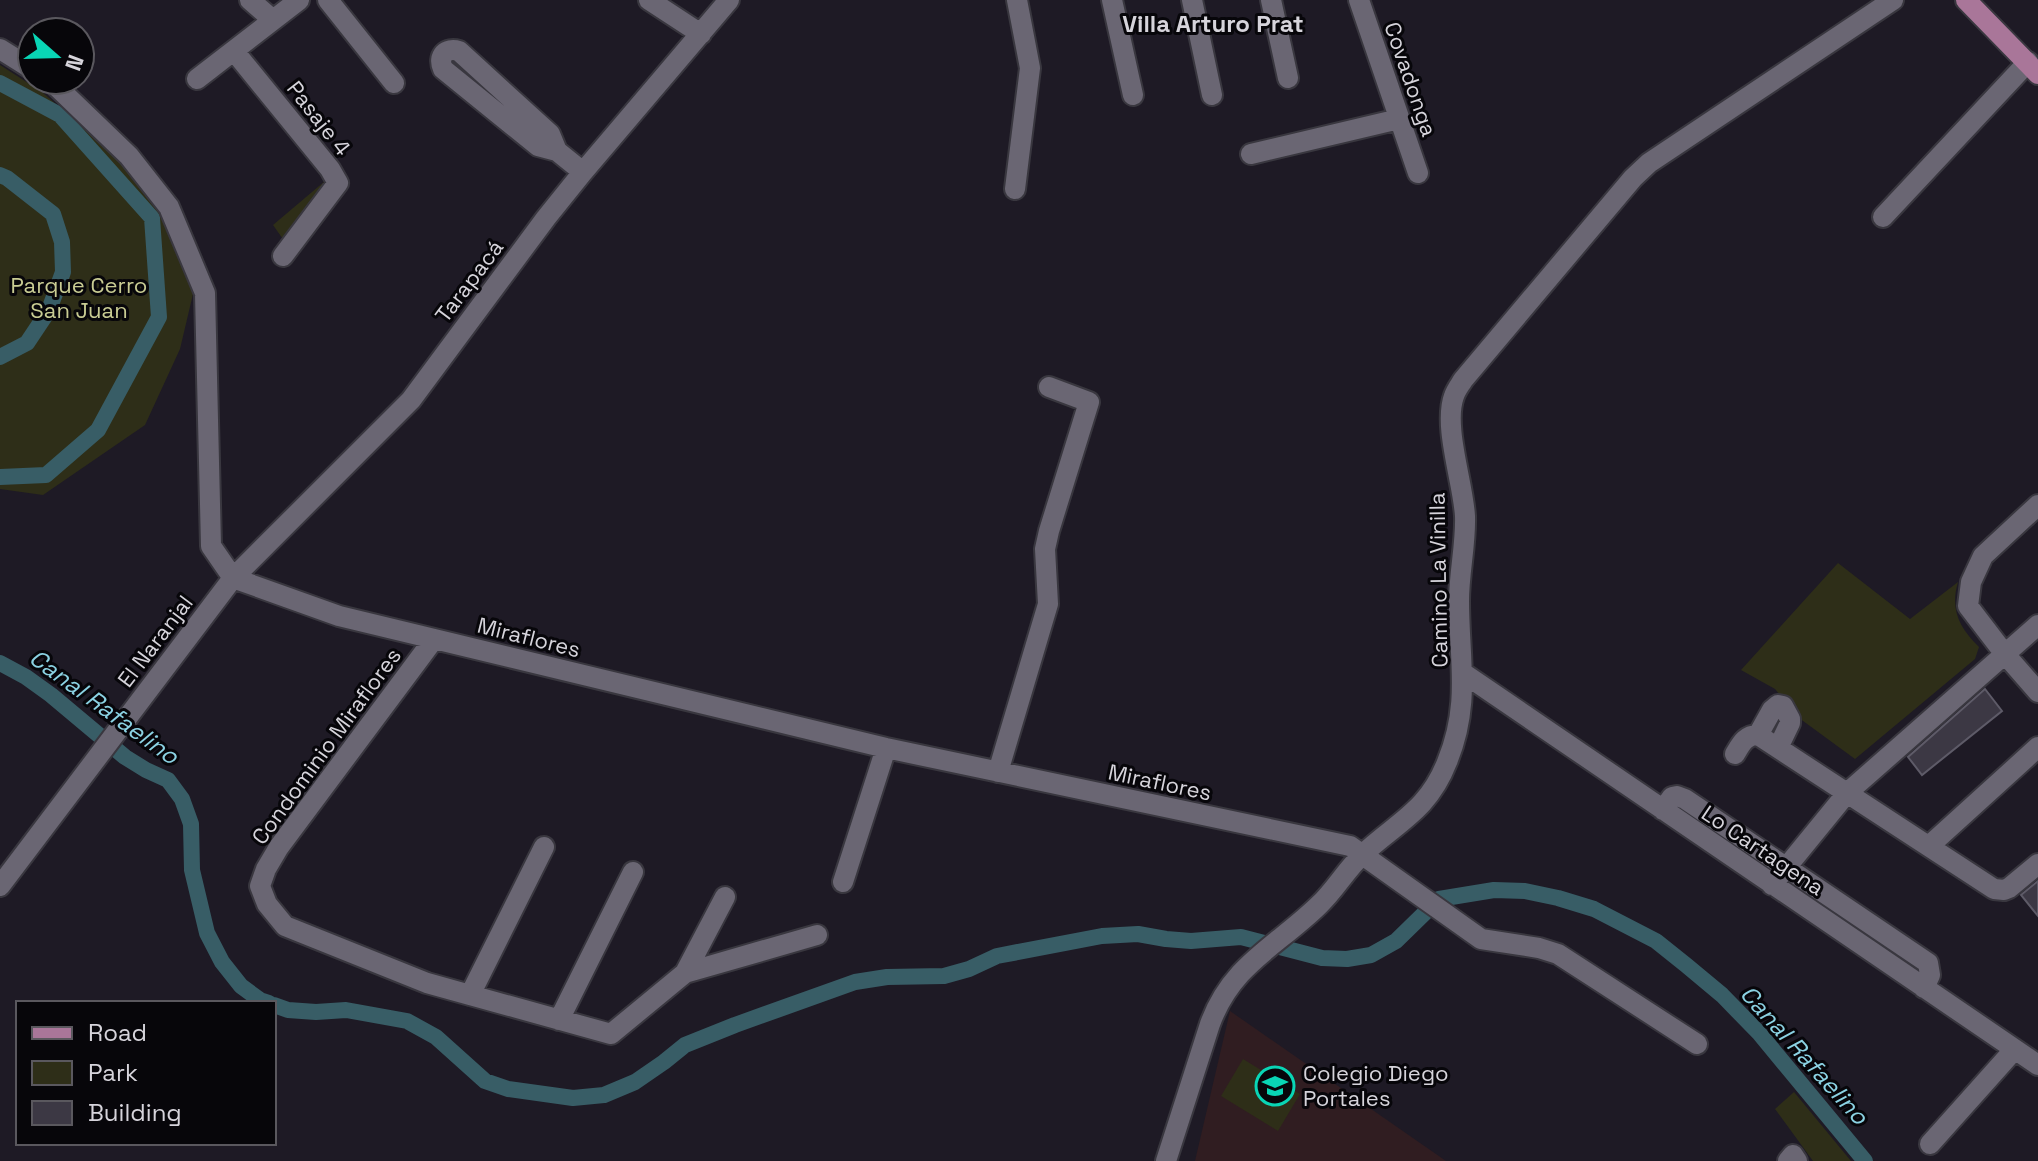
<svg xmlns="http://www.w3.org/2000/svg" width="2038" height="1161" font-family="'Space Grotesk',sans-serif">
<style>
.education{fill:#301d21}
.green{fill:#2e2e18}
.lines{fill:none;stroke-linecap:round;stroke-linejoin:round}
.canal{stroke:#385d66;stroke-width:16}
.building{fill:#3c3844;stroke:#5e5b68;stroke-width:2}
.minor-casing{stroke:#39373f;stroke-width:24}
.major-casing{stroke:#39373f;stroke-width:24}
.minor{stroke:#6a6673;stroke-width:20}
.major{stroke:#a97699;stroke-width:20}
.labels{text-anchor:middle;stroke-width:6;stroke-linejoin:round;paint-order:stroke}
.street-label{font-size:22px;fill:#d6d4db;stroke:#07060a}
.park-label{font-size:22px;fill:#c9cc93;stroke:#07060a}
.poi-label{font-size:22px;fill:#d6d4db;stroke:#07060a;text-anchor:start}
.neighbourhood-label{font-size:24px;font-weight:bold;fill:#d6d4db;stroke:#07060a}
.water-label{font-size:24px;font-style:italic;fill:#8bd2e3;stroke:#07060a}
</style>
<rect width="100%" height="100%" fill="#1e1a25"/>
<path class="education" d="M 1230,1011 L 1446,1161 L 1195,1161 Z"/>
<path class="green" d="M 0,65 L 42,92 L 120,159 L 162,214 L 193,294 L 180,349 L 145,425 L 43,495 L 0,489 Z
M 325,181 L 330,186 L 285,242 L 273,225 Z
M 1838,563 L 1910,619 L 1958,582 C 1950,609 1959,628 1979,647 L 1975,659 L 1855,759 L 1799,718 L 1775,689 L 1741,670 Z
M 1243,1059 L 1300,1094 L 1278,1131 L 1221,1096 Z
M 1794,1092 L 1851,1161 L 1813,1161 L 1775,1109 Z"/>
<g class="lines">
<path class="canal" d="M 0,83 L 60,115 L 152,218 L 159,317 L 98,430 L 46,475 L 0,477
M 0,175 L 7,178 L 53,214 L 62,242 L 63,272 L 49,310 L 27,343 L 0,357
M 0,663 L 26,677 L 51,695 L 125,757 L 146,770 L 168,780 L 182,799 L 191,824 L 192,870 L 207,933 L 222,962 L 241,986 L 260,1000 L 269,1003
M 274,1005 L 288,1010 L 316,1012 L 346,1010 L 407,1021 L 436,1037 L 485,1081 L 508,1089 L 573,1098 L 604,1095 L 635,1082 L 664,1062 L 685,1045 L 735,1025 L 855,982 L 887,977 L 944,976 L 969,969 L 997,956 L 1102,936 L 1138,934 L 1166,939 L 1191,941 L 1241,937 L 1322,958 L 1347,959 L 1371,955 L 1396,941 L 1439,899 L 1494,890 L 1525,891 L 1558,898 L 1594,909 L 1656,941 L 1686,965 L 1722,995 L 1759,1033 L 1865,1161"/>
</g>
<path class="building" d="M 1985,689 L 2002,711 L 1922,775 L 1908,757 Z
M 2038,881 L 2038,916 L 2021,895 Z"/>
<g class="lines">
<defs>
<path id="minor" d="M 250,0 L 273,20
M 328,0 L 394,83
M 649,0 L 701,34
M 1112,0 L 1133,95
M 1192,0 L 1212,95
M 1271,0 L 1288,78
M 1359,0 L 1418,173
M 0,49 L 32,69
M 234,51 L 330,169 L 338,183 L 283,256
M 197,79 L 299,0
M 50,80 L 129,156 L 169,207 L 205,293 L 211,546 L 233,578 L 339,616 L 886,748 L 1350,846 L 1481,939 L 1539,948 L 1558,954 L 1697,1044
M 557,151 L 550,134 L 459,51 C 446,47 437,56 443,69 L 538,146 L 557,151 L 583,172
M 1251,154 L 1399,119
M 1015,189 L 1030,68 L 1017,0
M 1883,217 L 2028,62
M 2038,505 L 1983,556 L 1971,582 L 1968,606 L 2004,653 L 2038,692
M 434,639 L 279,847 L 266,869 L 260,886 L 267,904 L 285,926 L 427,983 L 611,1034 L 685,973 L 725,897
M 1463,673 L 2038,1065
M 1758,735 L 1772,710 L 1778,705 L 1783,706 L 1790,719 L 1790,723 L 1778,748
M 1735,754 C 1741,744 1745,735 1758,735 L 1994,889 L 2004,890 L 2009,888 L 2038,864
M 998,772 L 1048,604 L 1045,549 L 1049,531 L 1089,402 L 1049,387
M 1663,810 L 1672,797 L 1677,796 L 1685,799 L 1928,963 L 1930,975 L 1924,988
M 1929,846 L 2038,747
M 843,882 L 886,748
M 1772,885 L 1847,793 L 2038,625
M 0,886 L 233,578 L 411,400 L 546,218 L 583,172 L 729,0
M 685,973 L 817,935
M 470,995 L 544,847
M 559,1020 L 633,872
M 1930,1144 L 2014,1050
M 1166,1161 L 1210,1024 C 1232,964 1276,947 1319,905 C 1335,890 1346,870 1362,855 C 1397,822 1428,811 1447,762 C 1471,704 1459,660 1459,601 C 1459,572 1466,544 1465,516 C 1463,482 1443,426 1454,396 C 1456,390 1460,385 1463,380 L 1633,178 L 1649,163 L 1893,0
M 1788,1161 L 1793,1155 L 1797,1161"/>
<path id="major" d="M 1966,0 L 2038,74"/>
</defs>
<use href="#minor" class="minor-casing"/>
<use href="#major" class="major-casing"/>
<use href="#minor" class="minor"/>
<use href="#major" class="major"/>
</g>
<defs>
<symbol id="school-ring" viewBox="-11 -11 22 22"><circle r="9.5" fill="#07060a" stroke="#09d5b5" stroke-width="1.5"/><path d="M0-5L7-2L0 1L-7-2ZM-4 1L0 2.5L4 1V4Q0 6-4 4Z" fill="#09d5b5"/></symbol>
</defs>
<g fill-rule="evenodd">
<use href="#school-ring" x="1253" y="1064" width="44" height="44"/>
</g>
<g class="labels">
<g class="street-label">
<text transform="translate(1411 79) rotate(71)" y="8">Covadonga</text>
<text transform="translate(319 118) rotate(52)" y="8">Pasaje 4</text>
<text transform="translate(469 281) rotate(-53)" y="8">Tarapacá</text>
<text transform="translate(1438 580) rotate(-91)" y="8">Camino La Vinilla</text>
<text transform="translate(529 637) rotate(14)" y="8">Miraflores</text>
<text transform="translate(155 641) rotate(-53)" y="8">El Naranjal</text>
<text transform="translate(326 746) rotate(-54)" y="8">Condominio Miraflores</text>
<text transform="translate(1160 782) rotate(12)" y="8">Miraflores</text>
<text transform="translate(1763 850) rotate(34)" y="8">Lo Cartagena</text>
</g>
<g class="park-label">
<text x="79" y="293">Parque Cerro<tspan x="79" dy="25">San Juan</tspan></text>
</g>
<g class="poi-label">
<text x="1303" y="1081">Colegio Diego<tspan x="1303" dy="25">Portales</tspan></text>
</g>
<g class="neighbourhood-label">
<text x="1213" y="32">Villa Arturo Prat</text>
</g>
<g class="water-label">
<text transform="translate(104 707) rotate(36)" y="8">Canal Rafaelino</text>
<text transform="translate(1804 1055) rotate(48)" y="8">Canal Rafaelino</text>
</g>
</g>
<rect x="16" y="1001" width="260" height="144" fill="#07060a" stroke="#5a585e" stroke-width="2"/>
<rect x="32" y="1027" width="40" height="12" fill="#a97699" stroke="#5a585e" stroke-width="2"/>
<text x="88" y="1041" font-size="24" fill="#d6d4db">Road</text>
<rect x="32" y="1061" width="40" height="24" fill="#2e2e18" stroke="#5a585e" stroke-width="2"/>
<text x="88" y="1081" font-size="24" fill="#d6d4db">Park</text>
<rect x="32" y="1101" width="40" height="24" fill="#3c3844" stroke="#5a585e" stroke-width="2"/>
<text x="88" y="1121" font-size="24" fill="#d6d4db">Building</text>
<g transform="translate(56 56) rotate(110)"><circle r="38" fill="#07060a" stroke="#5a585e" stroke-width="2"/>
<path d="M0-6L14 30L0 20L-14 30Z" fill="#09d5b5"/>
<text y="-12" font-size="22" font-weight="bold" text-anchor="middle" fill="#d6d4db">N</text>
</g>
</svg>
